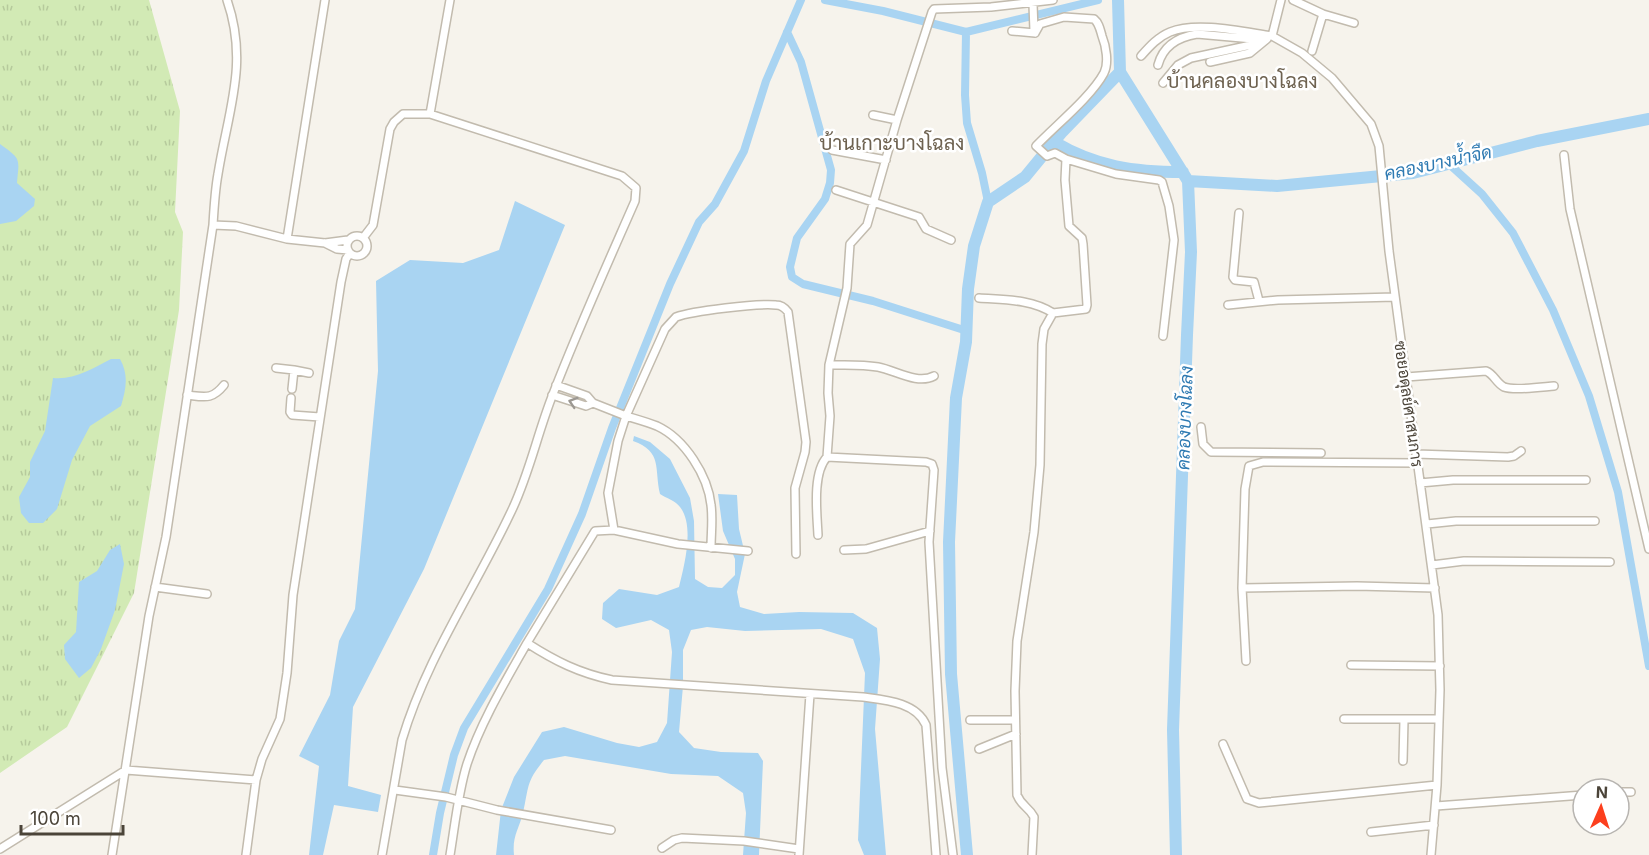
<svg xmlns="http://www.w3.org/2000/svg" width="1649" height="855" font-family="Inter,Sarabun,sans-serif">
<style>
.grass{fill:url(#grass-tufts)}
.water{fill:#a9d4f2}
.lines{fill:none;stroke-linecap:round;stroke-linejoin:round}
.canal{stroke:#a9d4f2;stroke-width:8}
.river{stroke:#a9d4f2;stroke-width:12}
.minor-casing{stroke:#c2bbae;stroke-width:10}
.minor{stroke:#fff;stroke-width:7}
.oneway{stroke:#9c9892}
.labels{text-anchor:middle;stroke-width:5;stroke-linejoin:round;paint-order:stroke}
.street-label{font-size:16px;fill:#4b4439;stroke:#fff}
.water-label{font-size:18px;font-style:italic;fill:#2e7ab2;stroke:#fff}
.quarter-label{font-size:20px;fill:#6e6250;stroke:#fff}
</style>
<defs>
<pattern id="grass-tufts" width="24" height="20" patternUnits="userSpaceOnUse" patternTransform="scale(1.5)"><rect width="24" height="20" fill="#d2eab5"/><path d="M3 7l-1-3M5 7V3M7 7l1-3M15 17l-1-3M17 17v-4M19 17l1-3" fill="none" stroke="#b6ca9c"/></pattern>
</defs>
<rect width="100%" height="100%" fill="#f6f3ec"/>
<path class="grass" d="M 0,0 L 149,0 L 180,111 L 175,212 L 183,232 L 179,310 L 134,593 L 67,727 L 0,773 Z"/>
<path class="water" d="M 0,144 C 22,160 19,158 17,183 L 35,199 L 34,206 L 16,221 L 0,224 Z
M 515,201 L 565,225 L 424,569 L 353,707 L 348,786 L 381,795 L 378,812 L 334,805 L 323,855 L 309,855 L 319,766 L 299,756 L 330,695 L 339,641 L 355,609 L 378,371 L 376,281 L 410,260 L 463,263 L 499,250 Z
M 111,359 L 120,359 C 129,375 126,389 121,406 L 90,426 L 72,460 L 57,509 L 43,523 L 29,523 L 21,513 L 19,497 L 30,477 L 30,462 L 45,431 L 53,378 C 75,380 91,369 111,359 Z
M 634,436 L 650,442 L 670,459 L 690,498 L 694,521 L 695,579 L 708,587 L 722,588 L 735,575 L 735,559 L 723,531 L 718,494 L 737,495 L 739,529 L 745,554 L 737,592 L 740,607 L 764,614 L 799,612 L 853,613 L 877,628 L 880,659 L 875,729 L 886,855 L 864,855 L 858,840 L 865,673 L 853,639 L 821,629 L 745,631 L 707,627 L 691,630 L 683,650 L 683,686 L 679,732 L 694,748 L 721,752 L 758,753 L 763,761 L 759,855 L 743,855 L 746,813 L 743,793 L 718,776 L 671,774 L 565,756 L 544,760 C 526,782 529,786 523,813 C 519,829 512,836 514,855 L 496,855 L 501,810 L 514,777 L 542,732 L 564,727 L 617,743 L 639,747 L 657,742 L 667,723 L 672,652 L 669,630 L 651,620 L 616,628 L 602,619 L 603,603 L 619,589 L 657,595 L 679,587 C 684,566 695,526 680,507 C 676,501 666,498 660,494 C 654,468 663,452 633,441 Z
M 120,544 L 124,564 L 115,610 L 101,649 L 91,668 L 79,678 L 65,659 L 64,645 L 76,632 L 79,582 L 97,571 L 110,550 Z"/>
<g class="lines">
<path class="canal" d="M 825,0 L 883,11 L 966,32 L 1098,0
M 787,32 L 801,62 L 831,170 L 830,183 L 825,199 L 797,238 L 790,267 L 792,277 L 803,284 L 873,301 L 967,331
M 966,32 L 965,95 L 967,123 L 982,173 L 988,202
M 1449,164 L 1482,194 L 1513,233 L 1553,310 L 1589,396 L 1618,492 L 1649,666
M 433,855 L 440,813 L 454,755 L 464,728 L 548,589 L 582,514 L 612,428 L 670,284 L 699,222 L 715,204 L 744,151 L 766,81 L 801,0"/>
<path class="river" d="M 1118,0 L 1120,72 L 1188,181 L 1191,252 L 1187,335 L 1173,730 L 1176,855
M 1054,142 C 1096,167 1134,172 1183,172
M 1188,181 L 1277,186 L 1413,173 L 1537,141 L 1649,119
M 967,855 L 951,674 L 949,542 L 956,398 L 966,342 L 968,289 L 974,246 L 988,202 L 1025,177 L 1062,132 L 1120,72"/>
<defs>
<path id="minor" d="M 1281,0 L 1272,36 L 1302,53 L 1332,78 L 1371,124 L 1379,146 L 1389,251 L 1438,615 L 1440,690 L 1437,785 L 1431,855
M 1293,0 L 1323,14 L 1354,23
M 1033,4 L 1034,31
M 1012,31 L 1035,33
M 1312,51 L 1323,14
M 1141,56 C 1150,46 1158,37 1170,32 C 1197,21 1244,32 1272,36
M 1210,62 L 1250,53 L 1267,39
M 1158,65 C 1163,46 1178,37 1197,34 L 1264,40
M 1163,83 L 1178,65 L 1191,58 L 1251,45 L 1256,39
M 430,114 L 450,0
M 873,115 L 897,120
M 832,150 L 886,160
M 1564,155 L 1570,209 L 1649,549
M 1066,159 L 1116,174 L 1159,180 L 1162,182 L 1169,206 L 1174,240 L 1163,336
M 836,190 L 919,217 L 926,229 L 951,240
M 1239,213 L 1233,277 L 1235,280 L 1254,282 L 1259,301
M 213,225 L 236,226 L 287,239 L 325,243 L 348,240
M347 246a10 10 0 1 1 20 0a10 10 0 1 1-20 0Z
M 363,238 L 373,225 L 390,129 L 394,122 L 403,114 L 430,114 L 622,176 L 636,188 L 635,201 C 607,265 578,329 553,394 C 537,434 529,476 510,514 C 474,590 426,659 402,740 L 382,855
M 287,239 L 325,0
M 325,243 L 337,249 L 348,250
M 979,298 C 1005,300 1031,299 1053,313
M 1228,305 L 1278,300 L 1395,297
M 829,365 C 845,365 861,364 878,367 C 895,370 917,385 934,376
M 276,368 L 294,370
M 1406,377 L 1486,371 C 1494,374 1496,383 1504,387 C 1514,391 1542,387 1554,386
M 556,385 L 587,396 L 593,403 L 626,416 L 618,441 L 608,493 L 614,530
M 292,389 L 294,370 L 309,373
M 187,395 C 205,397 212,400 224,385
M 552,395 L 586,406 L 593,403
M 291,398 L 290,412 L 292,415 L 320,417
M 1201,427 L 1203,444 L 1211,452 L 1321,453
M 1416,454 L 1508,457 L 1514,456 L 1521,451
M 827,457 L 926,462 L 932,464 L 934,470 L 929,542 L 942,768 L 953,855
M 1420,483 L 1453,480 L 1586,480
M 1427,524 L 1456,521 L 1595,521
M 818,535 C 817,514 812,473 827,457 L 830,416 L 828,393 L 829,365 L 847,288 L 850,244 L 867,225 L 897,120 L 932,12 L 934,9 L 991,7 L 1053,0
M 711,548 C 711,534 713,519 711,505 C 708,476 685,439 657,426 C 647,422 636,419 626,416 L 665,329 L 676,317 C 692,311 759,303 776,305 C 782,305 785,308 788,312 L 806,442 L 805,452 L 795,488 L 796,554
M 844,550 L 866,549 L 930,531
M 748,551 L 678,544 L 614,530 L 595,531 L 527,643 C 555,661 579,673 612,680 L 863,697 C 885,700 916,702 926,725 L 936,855
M 1432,565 L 1464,561 L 1610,562
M 155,587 L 207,594
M 1242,588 L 1357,586 L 1435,588
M 1246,661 L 1242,588 L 1245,489 L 1249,466 L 1263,462 L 1417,463
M 1351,665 L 1440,666
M 1344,719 L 1439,719
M 970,720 L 1015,720
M 1223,744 L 1247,799 L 1259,803 L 1437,785
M 979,749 L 1016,734
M 1403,761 L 1404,720
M 395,790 L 446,797 L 497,810 L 611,830
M 1619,792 L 1631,792
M 1436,806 L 1583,795
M 1371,832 L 1434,825
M 662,848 L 674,840 L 682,838 L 744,841 L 799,849
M 0,849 L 126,770 L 256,780
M 112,855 L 149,616 L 166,537 L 213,225 C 214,208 215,190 218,174 C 228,111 249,63 227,0
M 246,855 L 256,780 L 262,759 L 280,719 L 287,673 L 293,595 L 341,282 L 346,259 L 350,253
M 450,855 C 455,825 458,793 467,764 C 481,722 505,682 527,643
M 799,855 L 810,694
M 1032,855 L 1034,817 C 1029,807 1022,807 1017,795 L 1015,691 L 1017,641 L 1034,532 L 1040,465 L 1042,344 L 1044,329 L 1053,313 L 1086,309 L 1087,305 L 1083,244 L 1082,238 L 1069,226 L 1065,180 L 1066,159 L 1055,153 L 1047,156 L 1036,146 C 1056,125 1091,97 1104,73 C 1109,63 1106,46 1102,36 C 1100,29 1099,23 1094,19 L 1064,17 L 1040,24 L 1035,33 L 1034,31"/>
</defs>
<use href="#minor" class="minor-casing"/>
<use href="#minor" class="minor"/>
</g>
<defs><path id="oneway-chevron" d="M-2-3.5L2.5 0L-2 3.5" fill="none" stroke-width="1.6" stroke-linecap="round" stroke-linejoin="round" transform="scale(1.5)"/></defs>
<use class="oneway" href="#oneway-chevron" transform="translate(573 402) rotate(-162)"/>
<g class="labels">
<g class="street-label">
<text transform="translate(1409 404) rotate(82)" y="6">ซอยอดุลย์ศาสนการ</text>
</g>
<g class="water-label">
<text transform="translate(1438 163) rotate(-12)" y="6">คลองบางน้ำจืด</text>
<text transform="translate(1185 418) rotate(-88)" y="6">คลองบางโฉลง</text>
</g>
<g class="quarter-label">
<text x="1242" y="88">บ้านคลองบางโฉลง</text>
<text x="892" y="150">บ้านเกาะบางโฉลง</text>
</g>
</g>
<g transform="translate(1601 807) rotate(3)"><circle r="28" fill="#ffffff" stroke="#b7b4b0" stroke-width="1.5"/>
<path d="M0-4.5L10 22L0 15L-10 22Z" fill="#fc3f1d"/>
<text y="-9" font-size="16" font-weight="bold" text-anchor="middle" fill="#4b4439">N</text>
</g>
<path d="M21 825v9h102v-9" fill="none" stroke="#4b4439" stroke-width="3"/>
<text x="30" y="825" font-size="18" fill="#4b4439" stroke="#ffffff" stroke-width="4.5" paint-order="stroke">100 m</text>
</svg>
